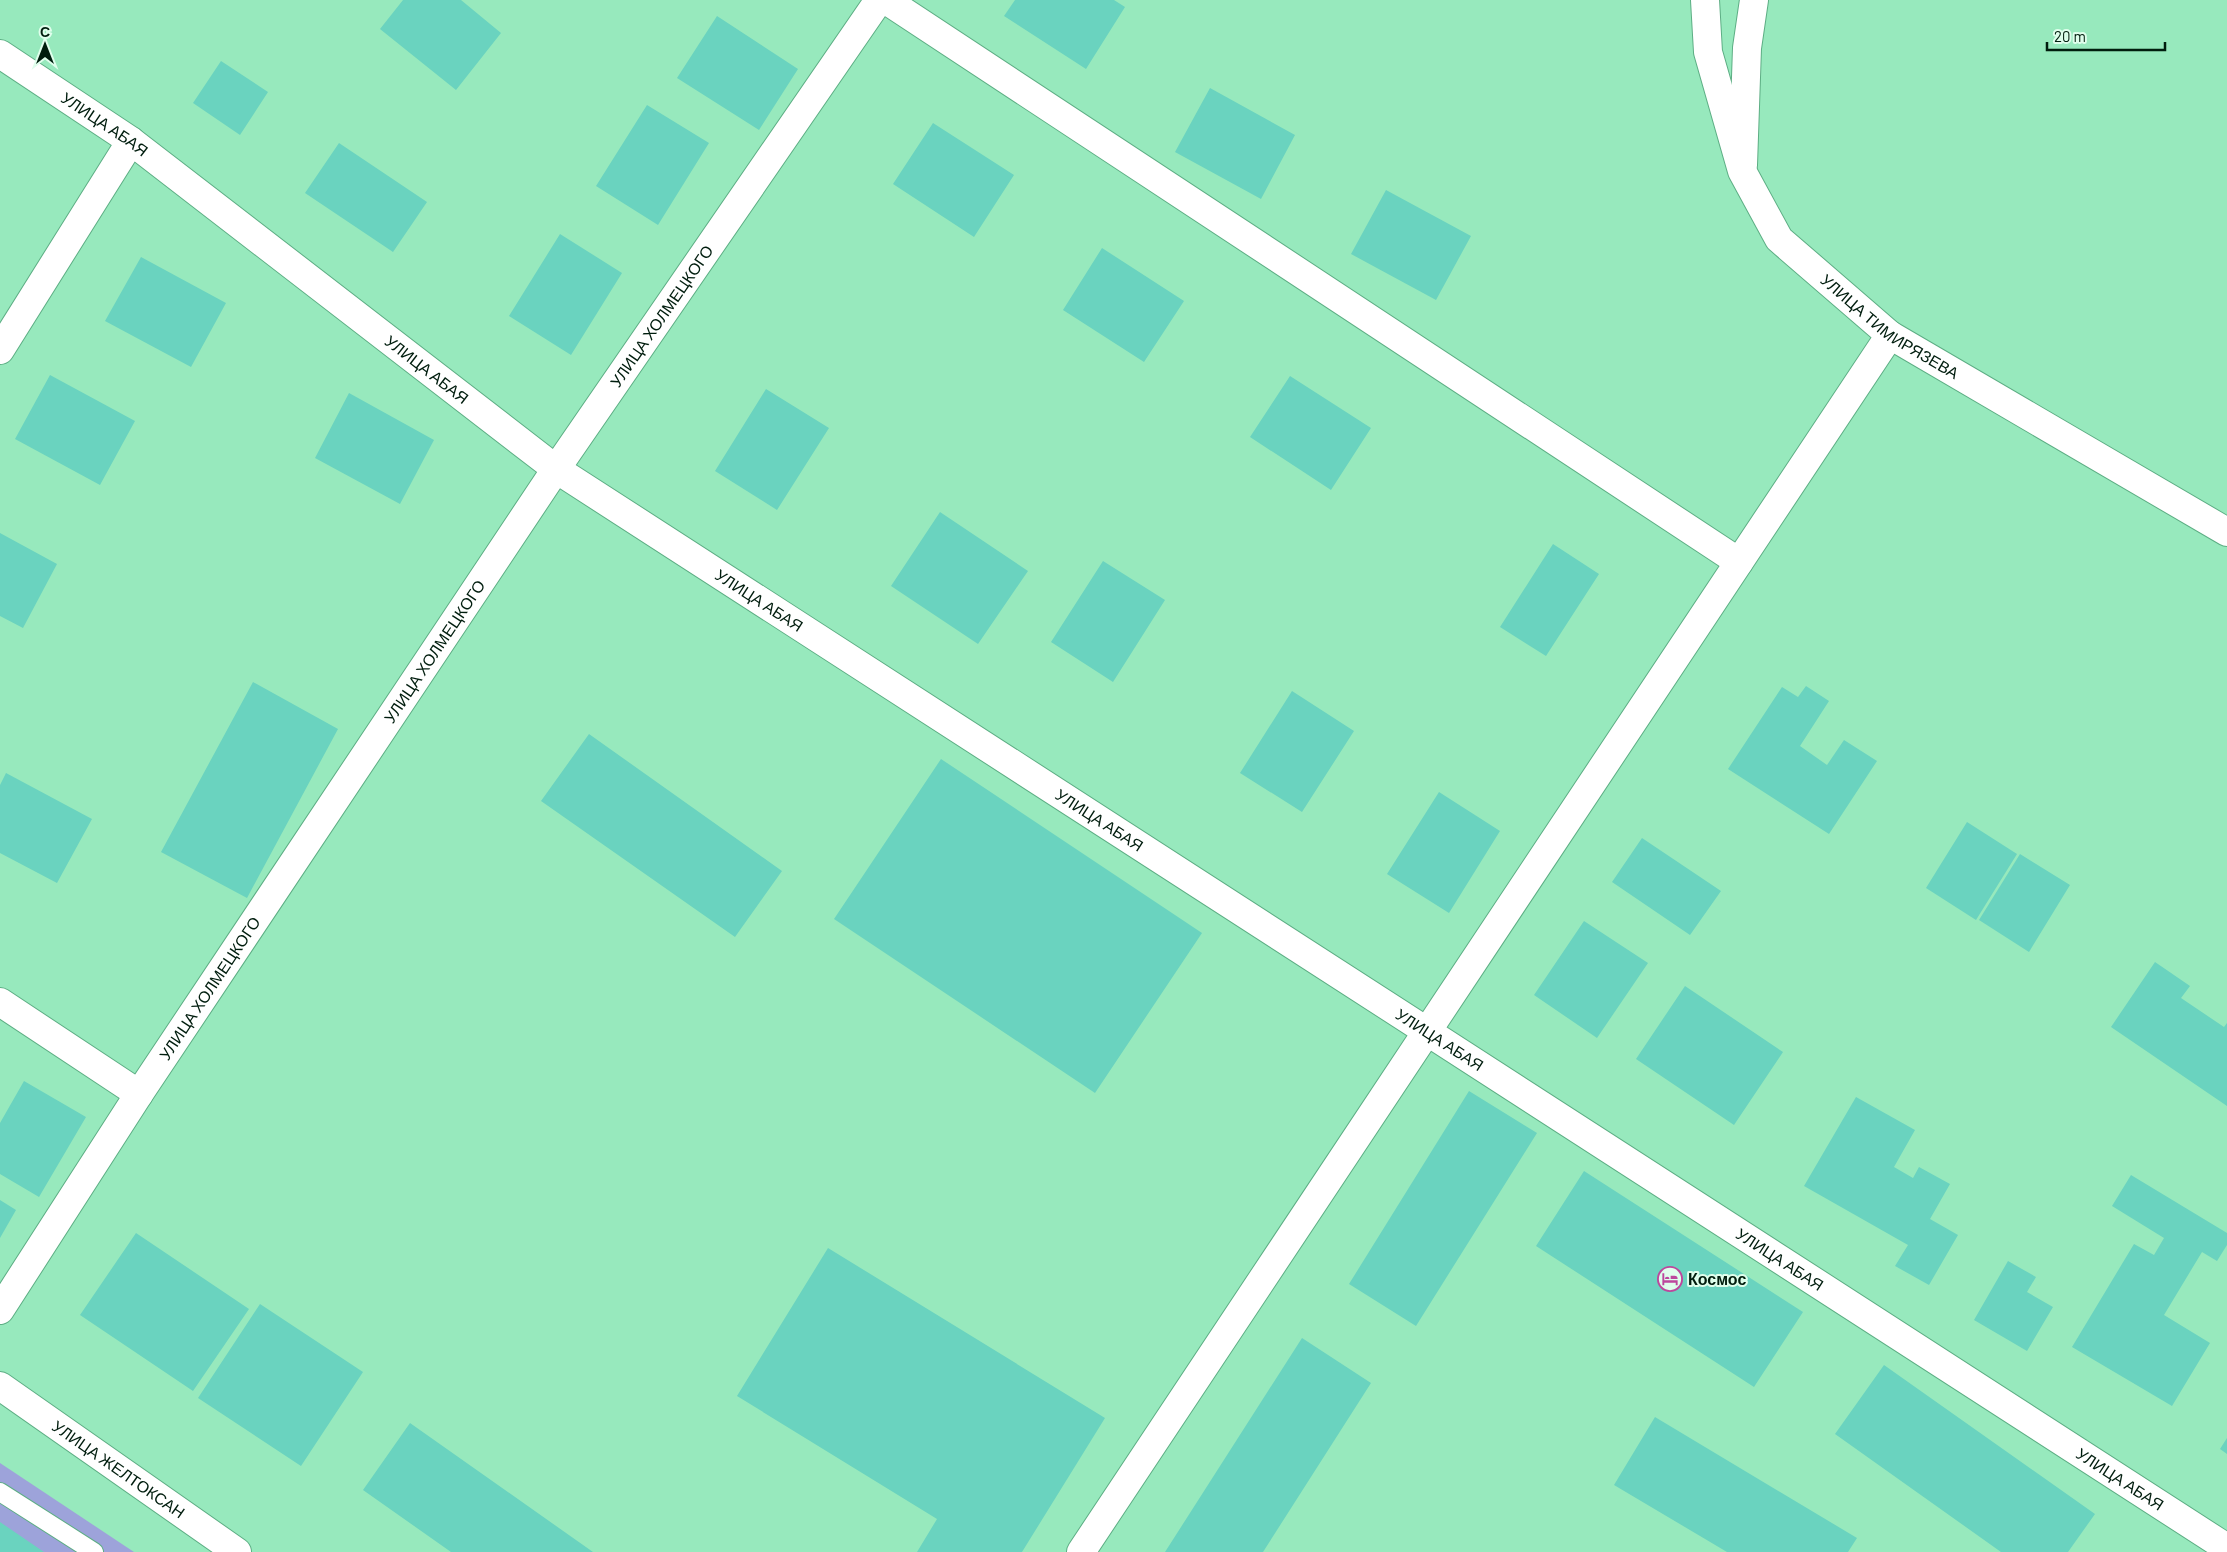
<svg xmlns="http://www.w3.org/2000/svg" width="2227" height="1552" font-family="Barlow,sans-serif">
<style>
.green{fill:#9da3da}
.building{fill:#6ad3bf}
.lines{fill:none;stroke-linecap:round;stroke-linejoin:round}
.lane-casing{stroke:#5dae84;stroke-width:20}
.street-casing{stroke:#5dae84;stroke-width:30}
.secondary-casing{stroke:#5dae84;stroke-width:30}
.lane{stroke:#fff;stroke-width:18}
.street{stroke:#fff;stroke-width:28}
.secondary{stroke:#fff;stroke-width:28}
.labels{text-anchor:middle;stroke-width:4;stroke-linejoin:round;paint-order:stroke}
.street-label{font-size:16px;fill:#001d0e;stroke:#dffeec}
.poi-label{font-size:16px;font-weight:bold;fill:#001d0e;stroke:#dffeec;text-anchor:start}
</style>
<rect width="100%" height="100%" fill="#97e9bd"/>
<path class="green" d="M 0,1463 L 134,1552 L 0,1552 Z"/>
<path class="building" d="M 403,0 L 461,0 L 501,33 L 456,90 L 380,29 Z
M 1015,0 L 1114,0 L 1125,7 L 1086,69 L 1004,16 Z
M 717,16 L 798,69 L 759,130 L 677,78 Z
M 221,61 L 268,92 L 240,135 L 193,103 Z
M 1210,88 L 1295,135 L 1261,199 L 1175,152 Z
M 647,105 L 709,143 L 658,225 L 596,186 Z
M 933,123 L 1014,175 L 974,237 L 893,184 Z
M 339,143 L 427,202 L 393,252 L 305,193 Z
M 1386,190 L 1471,236 L 1436,300 L 1351,254 Z
M 560,234 L 622,273 L 571,355 L 509,316 Z
M 1102,248 L 1184,301 L 1144,362 L 1063,310 Z
M 141,257 L 226,303 L 191,367 L 105,321 Z
M 50,375 L 135,421 L 100,485 L 15,439 Z
M 1290,376 L 1371,428 L 1331,490 L 1250,437 Z
M 766,389 L 829,428 L 777,510 L 715,471 Z
M 349,393 L 434,440 L 400,504 L 315,458 Z
M 940,512 L 1028,571 L 978,644 L 891,586 Z
M 0,533 L 57,564 L 23,628 L 0,616 Z
M 1553,544 L 1599,574 L 1546,656 L 1500,627 Z
M 1103,561 L 1165,600 L 1113,682 L 1051,642 Z
M 253,682 L 338,729 L 247,898 L 161,852 Z
M 1806,686 L 1829,701 L 1800,746 L 1827,765 L 1844,740 L 1877,761 L 1829,834 L 1728,769 L 1782,687 L 1798,697 Z
M 1292,691 L 1354,731 L 1302,812 L 1240,773 Z
M 589,734 L 782,871 L 735,937 L 541,801 Z
M 941,759 L 1202,933 L 1095,1093 L 834,919 Z
M 6,773 L 92,819 L 57,883 L 0,853 L 0,785 Z
M 1439,792 L 1500,831 L 1449,913 L 1387,874 Z
M 1967,822 L 2017,854 L 1976,920 L 1926,888 Z
M 1642,838 L 1721,891 L 1690,935 L 1612,882 Z
M 2020,854 L 2070,885 L 2029,952 L 1979,920 Z
M 1584,921 L 1648,963 L 1597,1038 L 1534,995 Z
M 2155,962 L 2190,986 L 2181,998 L 2224,1027 L 2227,1023 L 2227,1106 L 2111,1027 Z
M 1685,986 L 1783,1052 L 1734,1125 L 1636,1059 Z
M 24,1081 L 86,1117 L 39,1197 L 0,1174 L 0,1123 Z
M 1469,1091 L 1537,1133 L 1416,1326 L 1349,1284 Z
M 1856,1097 L 1915,1130 L 1894,1167 L 1913,1178 L 1919,1167 L 1950,1184 L 1930,1219 L 1958,1235 L 1929,1285 L 1895,1266 L 1908,1245 L 1804,1186 Z
M 1584,1171 L 1803,1312 L 1754,1387 L 1536,1246 Z
M 2131,1175 L 2227,1233 L 2227,1245 L 2217,1261 L 2202,1252 L 2164,1315 L 2210,1343 L 2172,1406 L 2072,1347 L 2134,1244 L 2154,1255 L 2164,1238 L 2112,1206 Z
M 0,1200 L 16,1210 L 0,1238 Z
M 136,1233 L 249,1309 L 193,1391 L 80,1315 Z
M 828,1248 L 1105,1418 L 1022,1552 L 917,1552 L 937,1519 L 737,1396 Z
M 2008,1261 L 2036,1277 L 2027,1292 L 2053,1307 L 2027,1351 L 1974,1320 Z
M 260,1304 L 363,1372 L 301,1466 L 198,1398 Z
M 1302,1338 L 1371,1383 L 1263,1552 L 1165,1552 Z
M 1884,1365 L 2095,1514 L 2068,1552 L 2001,1552 L 1835,1434 Z
M 1655,1417 L 1857,1538 L 1848,1552 L 1727,1552 L 1614,1485 Z
M 410,1423 L 593,1552 L 451,1552 L 363,1490 Z
M 2227,1438 L 2227,1454 L 2220,1449 Z
M 0,1522 L 44,1552 L 0,1552 Z"/>
<g class="lines">
<defs>
<path id="lane" d="M 0,1492 L 94,1552"/>
<g id="street">
<path d="M 886,0 L 1739,562"/>
<path id="s1" d="M 0,54 L 131,141 L 556,469 L 2227,1548"/>
<path d="M 1743,165 L 1747,48 L 1754,0"/>
<path d="M 0,350 L 131,141"/>
<path d="M 0,1002 L 139,1094"/>
<path d="M 1081,1552 L 1890,335"/>
</g>
<g id="secondary">
<path id="s2" d="M 1705,0 L 1708,52 L 1742,171 L 1779,239 L 1890,335 L 2227,532"/>
<path id="s3" d="M 0,1310 L 139,1094 L 556,469 L 879,0"/>
<path id="s4" d="M 0,1386 L 237,1552"/>
</g>
</defs>
<use href="#lane" class="lane-casing"/>
<use href="#street" class="street-casing"/>
<use href="#secondary" class="secondary-casing"/>
<use href="#lane" class="lane"/>
<use href="#street" class="street"/>
<use href="#secondary" class="secondary"/>
</g>
<defs>
<symbol id="hotel-ring" viewBox="-11 -11 22 22"><circle r="9.5" fill="#dffeec" stroke="#bd479d" stroke-width="1.5"/><path d="M-6-4.5h1.5V1H6V5H4.5V3h-9V5H-6ZM-4 0a1.8 1.8 0 1 1 3.6 0ZM.5 0V-2.5h3Q6-2.5 6 0Z" fill="#bd479d"/></symbol>
</defs>
<g fill-rule="evenodd">
<use href="#hotel-ring" x="1656" y="1265" width="28" height="28"/>
</g>
<g class="labels">
<g class="street-label">
<text dy="6" stroke="none"><textPath href="#s1" startOffset="126">УЛИЦА АБАЯ</textPath></text>
<text dy="6" stroke="none"><textPath href="#s3" startOffset="1194">УЛИЦА ХОЛМЕЦКОГО</textPath></text>
<text dy="6" stroke="none"><textPath href="#s2" startOffset="395">УЛИЦА ТИМИРЯЗЕВА</textPath></text>
<text dy="6" stroke="none"><textPath href="#s1" startOffset="531">УЛИЦА АБАЯ</textPath></text>
<text dy="6" stroke="none"><textPath href="#s1" startOffset="936">УЛИЦА АБАЯ</textPath></text>
<text dy="6" stroke="none"><textPath href="#s3" startOffset="789">УЛИЦА ХОЛМЕЦКОГО</textPath></text>
<text dy="6" stroke="none"><textPath href="#s1" startOffset="1341">УЛИЦА АБАЯ</textPath></text>
<text dy="6" stroke="none"><textPath href="#s3" startOffset="384">УЛИЦА ХОЛМЕЦКОГО</textPath></text>
<text dy="6" stroke="none"><textPath href="#s1" startOffset="1746">УЛИЦА АБАЯ</textPath></text>
<text dy="6" stroke="none"><textPath href="#s1" startOffset="2151">УЛИЦА АБАЯ</textPath></text>
<text dy="6" stroke="none"><textPath href="#s4" startOffset="145">УЛИЦА ЖЕЛТОКСАН</textPath></text>
<text dy="6" stroke="none"><textPath href="#s1" startOffset="2556">УЛИЦА АБАЯ</textPath></text>
</g>
<g class="poi-label">
<text x="1688" y="1285">Космос</text>
</g>
</g>
<g transform="translate(45 45)" stroke="#dffeec" stroke-width="4" paint-order="stroke">
<path d="M0-4L9 19L0 12L-9 19Z" fill="#001d0e"/>
<text y="-8" font-size="14" font-weight="bold" text-anchor="middle" fill="#001d0e">С</text>
</g>
<path d="M2047 42v8h118v-8" fill="none" stroke="#001d0e" stroke-width="2.5"/>
<text x="2054" y="42" font-size="15" fill="#001d0e" stroke="#dffeec" stroke-width="4" paint-order="stroke">20 m</text>
</svg>
